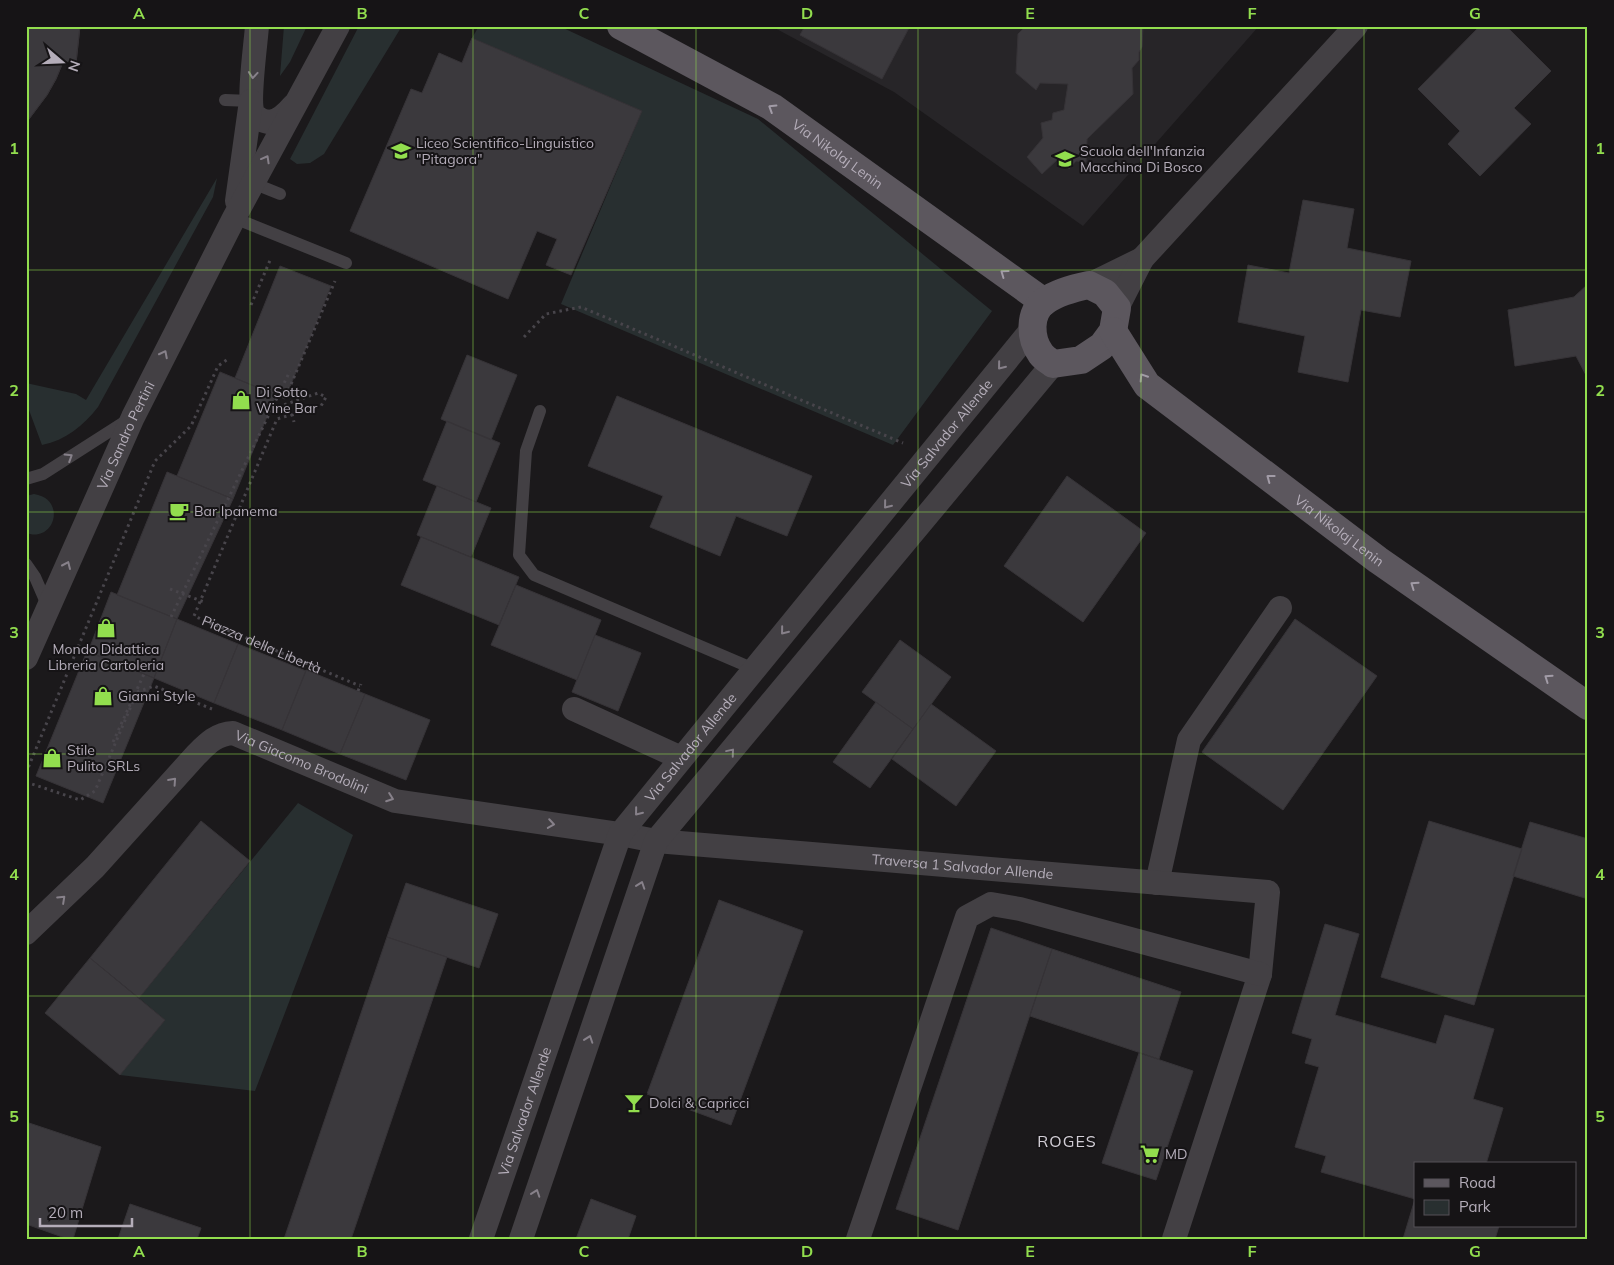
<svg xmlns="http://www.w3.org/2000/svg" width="1614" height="1265" font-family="Mulish,sans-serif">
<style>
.built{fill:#272528}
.green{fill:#282f30}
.building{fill:#3b393d;stroke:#363337}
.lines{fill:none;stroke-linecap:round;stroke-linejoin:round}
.path{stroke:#48454b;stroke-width:3;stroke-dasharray:2.5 4;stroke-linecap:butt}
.service{stroke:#434044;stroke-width:12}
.minor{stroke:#434044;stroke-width:24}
.primary{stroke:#5c575e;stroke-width:28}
.oneway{stroke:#87818a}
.oneway2{stroke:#a29ca7}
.grid{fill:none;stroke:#92de4e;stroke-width:1;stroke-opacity:0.55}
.labels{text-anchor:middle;stroke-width:4;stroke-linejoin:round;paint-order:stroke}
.poi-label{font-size:14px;fill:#b4adb9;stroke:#161416;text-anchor:start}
.street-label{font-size:14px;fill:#b4adb9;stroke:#161416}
.quarter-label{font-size:16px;letter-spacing:1px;fill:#d2ced6;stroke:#161416}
.neatline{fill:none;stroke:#92de4e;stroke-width:2}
.grid-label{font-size:16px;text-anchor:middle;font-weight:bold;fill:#92de4e}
</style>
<rect width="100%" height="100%" fill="#1b191b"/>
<path class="built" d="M 771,26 L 1259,26 L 1083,226 L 894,92 Z"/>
<path class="green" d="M 284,26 L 307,26 L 290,62 L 280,76 Z
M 359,26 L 402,26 L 324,154 L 310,163 L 297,164 L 290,159 Z
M 479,26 L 559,26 L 758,119 L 992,311 L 893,445 L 561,304 L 642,111 L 472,38 Z
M 217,178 L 213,197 L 98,407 C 83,426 66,440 42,445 L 26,402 L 26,383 L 76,394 L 86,400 Z
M 34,494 C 67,499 55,543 26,533 L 26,496 Z
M 298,803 L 353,835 L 255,1091 L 120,1075 L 165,1020 L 139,998 Z"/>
<path class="building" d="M 26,26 L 80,26 L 76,63 L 63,62 L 56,79 L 47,95 L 26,123 Z
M 26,26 L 80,26 L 76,63 L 63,62 L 56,79 L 47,95 L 26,123 Z
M 805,26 L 910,26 L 882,79 L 800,35 Z
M 1026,26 L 1143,26 L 1142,47 L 1139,52 L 1139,60 L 1132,68 L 1133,94 L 1087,139 L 1086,162 L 1076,161 L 1069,169 L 1058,159 L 1042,174 L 1027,157 L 1043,138 L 1041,123 L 1052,120 L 1053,113 L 1064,110 L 1068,84 L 1040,83 L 1036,90 L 1016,73 L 1018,34 Z
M 1480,26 L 1506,26 L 1551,71 L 1514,108 L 1531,124 L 1480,176 L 1448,144 L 1460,131 L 1418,89 Z
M 472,38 L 642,111 L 571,275 L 546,265 L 557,239 L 537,231 L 508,299 L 350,231 L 411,89 L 422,93 L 439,53 L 462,63 Z
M 1303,200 L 1354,209 L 1347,248 L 1411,261 L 1400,317 L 1361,310 L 1348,382 L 1298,372 L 1305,336 L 1238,322 L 1248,265 L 1289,273 Z
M 280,266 L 331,286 L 285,399 L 235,378 Z
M 1588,284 L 1588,379 L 1576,356 L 1515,366 L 1508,310 L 1574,297 Z
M 467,355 L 517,375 L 491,440 L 441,419 Z
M 220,372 L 276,395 L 233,499 L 177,476 Z
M 617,396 L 812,476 L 787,536 L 736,516 L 720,556 L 650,527 L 663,496 L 588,466 Z
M 447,421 L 500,443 L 476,502 L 423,480 Z
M 167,472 L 233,499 L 177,619 L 117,595 Z
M 1067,476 L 1146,533 L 1083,622 L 1004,566 Z
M 437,486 L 491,508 L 471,557 L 417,535 Z
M 421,537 L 519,577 L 499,625 L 401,585 Z
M 516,585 L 601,620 L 577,680 L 491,645 Z
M 111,592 L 177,619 L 154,678 L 88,652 Z
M 177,619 L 238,644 L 214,703 L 154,678 Z
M 1295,619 L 1377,676 L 1283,810 L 1202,752 Z
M 595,635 L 641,653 L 618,711 L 572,692 Z
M 900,640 L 951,677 L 913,729 L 862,692 Z
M 238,644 L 306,671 L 282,730 L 214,703 Z
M 87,651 L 154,678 L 103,803 L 36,776 Z
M 306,670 L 365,694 L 340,754 L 282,730 Z
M 365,694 L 430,720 L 406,780 L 340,754 Z
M 876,702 L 913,729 L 870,788 L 833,762 Z
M 931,704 L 996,751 L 956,806 L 892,759 Z
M 201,821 L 250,861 L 139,998 L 90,958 Z
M 1429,821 L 1522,849 L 1474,1005 L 1381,977 Z
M 1530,822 L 1588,839 L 1588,899 L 1513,876 Z
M 406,883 L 498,914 L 479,968 L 387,937 Z
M 719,900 L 803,931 L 731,1125 L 647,1094 Z
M 1325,924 L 1359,934 L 1335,1015 L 1436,1044 L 1445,1015 L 1494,1029 L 1473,1099 L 1503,1108 L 1486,1164 L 1415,1164 L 1415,1226 L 1499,1226 L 1495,1239 L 1403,1239 L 1415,1199 L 1321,1172 L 1326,1156 L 1295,1147 L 1319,1067 L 1305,1063 L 1312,1039 L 1292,1033 Z
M 991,928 L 1052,949 L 958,1230 L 896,1209 Z
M 387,937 L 447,957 L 351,1239 L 284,1239 Z
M 1052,949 L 1181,992 L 1159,1059 L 1030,1016 Z
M 90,958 L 165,1020 L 120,1075 L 45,1013 Z
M 1139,1053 L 1193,1071 L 1156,1180 L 1102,1163 Z
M 26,1122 L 101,1147 L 73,1239 L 68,1239 L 26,1224 Z
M 591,1199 L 636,1216 L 628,1239 L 576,1239 Z
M 130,1204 L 201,1228 L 197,1239 L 118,1239 Z"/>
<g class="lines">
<g class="path">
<path d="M 251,305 L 271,258"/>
<path d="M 524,337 L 546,314 L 581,307 L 903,443"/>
<path d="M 286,396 L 335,281"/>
<path id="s1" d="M 272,409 L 318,393 L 326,397 L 321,406 L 277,419 L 194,616 L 360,686"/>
<path d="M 292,414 L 294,422"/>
<path d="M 170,589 L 204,602"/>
<path d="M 171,617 L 290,371"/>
<path d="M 358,691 L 361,684"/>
<path d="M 113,742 L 144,674"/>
<path d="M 26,773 L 155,461 L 191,426 L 218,366 L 228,359"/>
<path d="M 26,782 L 80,800 L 95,791 L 137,692 L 154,686 L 212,709"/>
</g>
<path class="service" d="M 225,100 L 251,101
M 253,183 L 280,194
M 234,218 L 346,263
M 540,411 L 526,451 L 519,555 L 534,575 L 754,669
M 26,479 L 43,474 L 129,419
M 26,564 L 35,577 L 48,607"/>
<g class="minor">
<path d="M 257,26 C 256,42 247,104 254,115 C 257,118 263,121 268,122 C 278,122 287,113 293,106"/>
<path d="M 237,201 L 251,101"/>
<path d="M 1089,285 L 1142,259"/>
<path d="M 1117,308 L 1142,259 L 1356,26"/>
<path id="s2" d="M 26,658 L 133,417 L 234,218 L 338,26"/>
<path d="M 574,709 L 681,758"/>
<path d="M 1157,883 L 1189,740 L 1280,608"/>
<path id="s3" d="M 26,933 L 95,867 L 196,755 C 207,744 216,734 233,733 L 395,801 L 620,834 L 656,841 L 1268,892 L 1260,974 L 1174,1239"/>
<path id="s4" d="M 481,1239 L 620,834 L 1032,329"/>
<path d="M 521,1239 L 656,841 L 1053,364"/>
<path d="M 858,1239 L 967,917 L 991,904 L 1020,909 L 1260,974"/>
</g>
<g class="primary">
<path id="s5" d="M 621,26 L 772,107 L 1044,302"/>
<path d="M 1089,285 L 1105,293 L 1117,308 L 1113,331 L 1102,346 L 1081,360 L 1053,364 C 1049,361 1044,358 1041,354 C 1030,339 1028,313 1045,301 C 1058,292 1074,288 1089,285 Z"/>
<path id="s6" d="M 1113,331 L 1147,385 L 1378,560 L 1588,706"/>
</g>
</g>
<defs><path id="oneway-chevron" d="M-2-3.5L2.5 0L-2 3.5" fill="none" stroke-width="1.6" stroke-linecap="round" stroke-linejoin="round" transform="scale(1.25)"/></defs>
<g class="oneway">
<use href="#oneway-chevron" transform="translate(253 75) rotate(95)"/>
<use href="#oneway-chevron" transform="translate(266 159) rotate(-61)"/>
<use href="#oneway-chevron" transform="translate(164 354) rotate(-63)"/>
<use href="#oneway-chevron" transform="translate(1001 366) rotate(129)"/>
<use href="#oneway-chevron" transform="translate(69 457) rotate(-32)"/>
<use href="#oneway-chevron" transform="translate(887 505) rotate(129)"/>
<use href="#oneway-chevron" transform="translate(67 565) rotate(-66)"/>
<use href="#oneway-chevron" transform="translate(784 631) rotate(129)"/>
<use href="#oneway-chevron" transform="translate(731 752) rotate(-50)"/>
<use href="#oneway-chevron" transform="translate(173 781) rotate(-48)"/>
<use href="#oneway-chevron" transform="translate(390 798) rotate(20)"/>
<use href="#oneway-chevron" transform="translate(638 812) rotate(129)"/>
<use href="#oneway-chevron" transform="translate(551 824) rotate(9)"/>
<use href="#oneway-chevron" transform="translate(641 885) rotate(-71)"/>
<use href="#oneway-chevron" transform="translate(62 899) rotate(-43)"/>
<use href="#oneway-chevron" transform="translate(589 1039) rotate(-71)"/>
<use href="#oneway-chevron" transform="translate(536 1193) rotate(-71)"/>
</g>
<g class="oneway2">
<use href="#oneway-chevron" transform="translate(772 108) rotate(-148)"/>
<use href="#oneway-chevron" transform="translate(1004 273) rotate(-144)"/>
<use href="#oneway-chevron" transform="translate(1143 377) rotate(-123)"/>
<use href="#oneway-chevron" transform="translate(1270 478) rotate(-143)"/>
<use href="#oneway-chevron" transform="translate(1414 585) rotate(-145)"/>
<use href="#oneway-chevron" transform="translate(1548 678) rotate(-145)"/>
</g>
<path class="grid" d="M 250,26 L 250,1239M 473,26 L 473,1239M 696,26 L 696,1239M 918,26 L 918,1239M 1141,26 L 1141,1239M 1364,26 L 1364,1239M 26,270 L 1588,270M 26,512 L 1588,512M 26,754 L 1588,754M 26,996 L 1588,996"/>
<defs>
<symbol id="university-bare" viewBox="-9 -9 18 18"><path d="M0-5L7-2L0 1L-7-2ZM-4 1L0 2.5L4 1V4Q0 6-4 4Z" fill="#92de4e" stroke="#161416" stroke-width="2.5" paint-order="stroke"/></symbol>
<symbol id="school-bare" viewBox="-9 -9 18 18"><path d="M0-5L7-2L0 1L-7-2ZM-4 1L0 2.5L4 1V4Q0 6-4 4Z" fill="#92de4e" stroke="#161416" stroke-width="2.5" paint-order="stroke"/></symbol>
<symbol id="shop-bare" viewBox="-9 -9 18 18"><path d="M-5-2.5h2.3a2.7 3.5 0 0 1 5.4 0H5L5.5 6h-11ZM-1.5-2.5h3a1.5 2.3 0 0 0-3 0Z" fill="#92de4e" stroke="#161416" stroke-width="2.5" paint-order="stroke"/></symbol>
<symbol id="cafe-bare" viewBox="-9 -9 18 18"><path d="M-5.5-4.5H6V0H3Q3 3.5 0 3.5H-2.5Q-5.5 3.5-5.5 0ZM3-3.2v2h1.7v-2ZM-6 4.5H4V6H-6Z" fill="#92de4e" stroke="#161416" stroke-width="2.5" paint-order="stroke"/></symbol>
<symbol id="bar-bare" viewBox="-9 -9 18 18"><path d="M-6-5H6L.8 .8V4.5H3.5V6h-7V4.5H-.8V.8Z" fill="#92de4e" stroke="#161416" stroke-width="2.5" paint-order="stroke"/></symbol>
<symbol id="supermarket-bare" viewBox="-9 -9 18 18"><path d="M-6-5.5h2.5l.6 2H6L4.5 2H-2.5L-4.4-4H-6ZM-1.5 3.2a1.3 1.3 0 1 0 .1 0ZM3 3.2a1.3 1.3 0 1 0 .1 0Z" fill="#92de4e" stroke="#161416" stroke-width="2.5" paint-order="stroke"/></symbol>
</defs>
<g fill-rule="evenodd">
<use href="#university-bare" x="387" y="137" width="28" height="28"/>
<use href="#school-bare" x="1051" y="145" width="28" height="28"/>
<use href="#shop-bare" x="227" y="386" width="28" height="28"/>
<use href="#cafe-bare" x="165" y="497" width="28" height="28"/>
<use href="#shop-bare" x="92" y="614" width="28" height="28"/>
<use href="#shop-bare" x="89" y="682" width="28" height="28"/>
<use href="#shop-bare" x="38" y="744" width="28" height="28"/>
<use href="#bar-bare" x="620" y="1089" width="28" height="28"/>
<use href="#supermarket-bare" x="1136" y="1140" width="28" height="28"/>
</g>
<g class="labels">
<g class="poi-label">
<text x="416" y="148">Liceo Scientifico-Linguistico<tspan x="416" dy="16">"Pitagora"</tspan></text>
<text x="1080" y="156">Scuola dell'Infanzia<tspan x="1080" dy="16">Macchina Di Bosco</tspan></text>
<text x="256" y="397">Di Sotto<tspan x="256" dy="16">Wine Bar</tspan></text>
<text x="194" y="516">Bar Ipanema</text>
<text x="106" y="654" text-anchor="middle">Mondo Didattica<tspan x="106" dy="16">Libreria Cartoleria</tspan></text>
<text x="118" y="701">Gianni Style</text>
<text x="67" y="755">Stile<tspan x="67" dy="16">Pulito SRLs</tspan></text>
<text x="649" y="1108">Dolci &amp; Capricci</text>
<text x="1165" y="1159">MD</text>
</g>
<g class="street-label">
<text dy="5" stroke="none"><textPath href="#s5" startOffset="252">Via Nikolaj Lenin</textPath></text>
<text dy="5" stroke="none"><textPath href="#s4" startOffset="945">Via Salvador Allende</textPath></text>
<text dy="5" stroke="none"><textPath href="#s2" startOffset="244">Via Sandro Pertini</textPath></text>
<text dy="5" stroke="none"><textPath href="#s6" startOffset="305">Via Nikolaj Lenin</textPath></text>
<text dy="5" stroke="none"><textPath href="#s1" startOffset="401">Piazza della Libertà</textPath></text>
<text dy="5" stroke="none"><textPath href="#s4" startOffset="540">Via Salvador Allende</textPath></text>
<text dy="5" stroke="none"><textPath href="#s3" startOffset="365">Via Giacomo Brodolini</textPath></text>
<text dy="5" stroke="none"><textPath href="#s3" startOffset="1038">Traversa 1 Salvador Allende</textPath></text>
<text dy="5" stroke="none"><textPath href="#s4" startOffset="135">Via Salvador Allende</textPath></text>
</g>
<g class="quarter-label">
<text x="1067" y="1147">ROGES</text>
</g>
</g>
<rect width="1614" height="1265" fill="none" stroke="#161416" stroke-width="55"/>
<rect x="1414" y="1162" width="162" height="65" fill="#161416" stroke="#555157"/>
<rect x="1424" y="1179" width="25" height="8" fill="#5c575e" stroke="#555157"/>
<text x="1459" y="1188" font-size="15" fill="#b4adb9">Road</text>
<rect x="1424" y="1200" width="25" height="15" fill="#282f30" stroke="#555157"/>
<text x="1459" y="1212" font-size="15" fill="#b4adb9">Park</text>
<g transform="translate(62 62) rotate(109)" stroke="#161416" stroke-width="4" paint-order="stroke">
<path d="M0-4L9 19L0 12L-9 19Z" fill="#b4adb9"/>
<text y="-8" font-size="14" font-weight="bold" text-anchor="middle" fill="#b4adb9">N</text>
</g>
<path d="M40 1218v8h92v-8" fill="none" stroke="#b4adb9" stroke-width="2.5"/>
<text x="48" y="1218" font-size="15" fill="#b4adb9" stroke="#161416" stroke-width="4" paint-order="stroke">20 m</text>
<rect x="28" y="28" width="1558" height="1210" class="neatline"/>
<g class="grid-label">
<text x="139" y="19">A</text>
<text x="362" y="19">B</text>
<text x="584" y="19">C</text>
<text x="807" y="19">D</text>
<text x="1030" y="19">E</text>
<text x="1252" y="19">F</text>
<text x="1475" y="19">G</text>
<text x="14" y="154">1</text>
<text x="1600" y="154">1</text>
<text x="14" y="396">2</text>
<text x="1600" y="396">2</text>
<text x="14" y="638">3</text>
<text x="1600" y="638">3</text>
<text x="14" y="880">4</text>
<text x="1600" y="880">4</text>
<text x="14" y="1122">5</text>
<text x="1600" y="1122">5</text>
<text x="139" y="1257">A</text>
<text x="362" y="1257">B</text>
<text x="584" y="1257">C</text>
<text x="807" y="1257">D</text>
<text x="1030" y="1257">E</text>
<text x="1252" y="1257">F</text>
<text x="1475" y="1257">G</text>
</g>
</svg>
